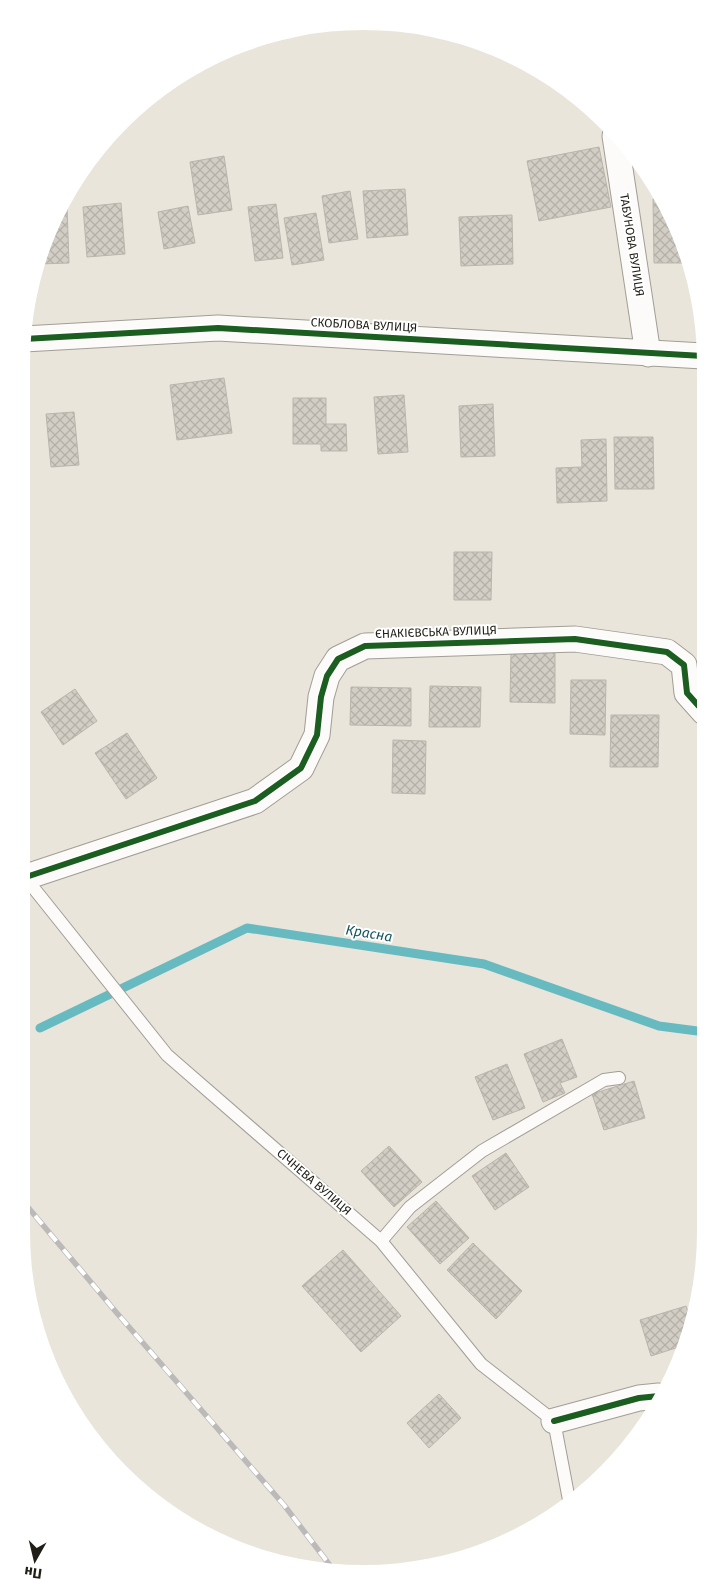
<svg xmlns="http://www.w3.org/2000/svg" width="727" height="1595" font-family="'Fira Sans',sans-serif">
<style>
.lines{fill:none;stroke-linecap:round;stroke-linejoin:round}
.stream{stroke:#67bbc0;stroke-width:9}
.building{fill:url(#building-cross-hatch);stroke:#b9b5ad}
.lane-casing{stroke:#a19e96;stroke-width:14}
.street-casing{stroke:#a19e96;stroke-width:27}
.lane{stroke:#fcfbfa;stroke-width:12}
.street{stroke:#fcfbfa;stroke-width:25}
.rail-casing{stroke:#bbbab8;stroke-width:5.5}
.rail{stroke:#fff;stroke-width:4;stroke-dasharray:11;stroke-linecap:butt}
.cycleway-casing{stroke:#fff;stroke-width:9}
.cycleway{stroke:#1b5e20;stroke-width:6}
.labels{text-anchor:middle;stroke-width:4;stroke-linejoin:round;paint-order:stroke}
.street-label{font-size:12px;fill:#211e17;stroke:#fff}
.water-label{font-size:14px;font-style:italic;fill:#13555c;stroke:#fff}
</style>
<defs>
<pattern id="building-cross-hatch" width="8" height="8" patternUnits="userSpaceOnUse" patternTransform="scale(1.25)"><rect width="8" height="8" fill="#d2cdc5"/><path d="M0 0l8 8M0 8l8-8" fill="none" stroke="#b4b0a8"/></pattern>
</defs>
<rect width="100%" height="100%" fill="#eae5db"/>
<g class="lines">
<path class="stream" d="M 40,1028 L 247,928 L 484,964 L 659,1026 L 705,1032"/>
</g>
<path class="building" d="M 599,147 L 611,207 L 539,221 L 527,161 Z
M 224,156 L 232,210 L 198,215 L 190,162 Z
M 405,189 L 408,235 L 367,238 L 363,191 Z
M 350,191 L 358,239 L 329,243 L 322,196 Z
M 653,199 L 660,199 L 680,232 L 688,263 L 654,263 Z
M 121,203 L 125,254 L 87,257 L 83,207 Z
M 276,204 L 283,258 L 255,261 L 248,207 Z
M 62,206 L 67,206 L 69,263 L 38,264 L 47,233 Z
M 188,206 L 195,243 L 164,249 L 158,212 Z
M 316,213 L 324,260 L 292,265 L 284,218 Z
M 512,215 L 513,264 L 461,266 L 459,217 Z
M 224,378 L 232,433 L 177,440 L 170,385 Z
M 404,395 L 408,452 L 378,454 L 374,397 Z
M 293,398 L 326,398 L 326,424 L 346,424 L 347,451 L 321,451 L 321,444 L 293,444 Z
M 493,404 L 495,456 L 461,457 L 459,406 Z
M 74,412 L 79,465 L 51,467 L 46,414 Z
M 21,435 L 24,435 L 29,486 L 21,487 Z
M 614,437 L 653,437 L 654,489 L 615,489 Z
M 606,439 L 607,501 L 557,503 L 556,468 L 582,467 L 581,440 Z
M 454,552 L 492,552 L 491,600 L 454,600 Z
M 511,649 L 555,649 L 555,703 L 510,702 Z
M 571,680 L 606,680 L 605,735 L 570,734 Z
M 430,686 L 481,687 L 480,727 L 429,727 Z
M 351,687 L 411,688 L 411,726 L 350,725 Z
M 75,689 L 97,721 L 63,745 L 41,712 Z
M 611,715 L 659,715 L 658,767 L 610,767 Z
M 127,733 L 157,778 L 126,799 L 95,753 Z
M 393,740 L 426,741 L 425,794 L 392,793 Z
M 562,1039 L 577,1077 L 560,1083 L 565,1093 L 543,1102 L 524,1054 Z
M 507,1064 L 525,1108 L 493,1120 L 475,1077 Z
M 634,1081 L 645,1118 L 604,1130 L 592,1094 Z
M 389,1146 L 422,1182 L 394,1207 L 361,1171 Z
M 506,1153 L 529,1187 L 495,1210 L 472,1176 Z
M 436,1201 L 469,1238 L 440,1264 L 407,1227 Z
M 473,1243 L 522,1291 L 496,1319 L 447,1270 Z
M 343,1250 L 401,1316 L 361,1352 L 302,1286 Z
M 686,1306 L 692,1323 L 685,1345 L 651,1356 L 640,1320 Z
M 439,1394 L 461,1418 L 429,1448 L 407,1423 Z"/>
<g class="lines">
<defs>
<path id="lane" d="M 24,876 L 167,1055 L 381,1241 L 481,1364 L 554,1421 L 569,1500
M 381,1241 L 410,1207 L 482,1151 L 604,1080 L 619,1078"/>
<path id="street" d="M 615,136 L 648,354
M 24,339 L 218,328 L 703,356
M 26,877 L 255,801 L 301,768 L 317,735 L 321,697 L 327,676 L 338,659 L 365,646 L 575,639 L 667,652 L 684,665 L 687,693 L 704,712
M 554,1421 L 639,1398 L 659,1396"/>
</defs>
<use href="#lane" class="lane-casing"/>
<use href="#street" class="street-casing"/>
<use href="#lane" class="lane"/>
<use href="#street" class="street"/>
<defs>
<path id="rail" d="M 21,1199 L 116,1312 L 284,1505 L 332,1568"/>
</defs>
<use href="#rail" class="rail-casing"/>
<use href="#rail" class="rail"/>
<defs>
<path id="cycleway" d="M 24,339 L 218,328 L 703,356
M 26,877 L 255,801 L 301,768 L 317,735 L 321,697 L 327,676 L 338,659 L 365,646 L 575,639 L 667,652 L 684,665 L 687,693 L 704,712
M 554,1421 L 639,1398 L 659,1396"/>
</defs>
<use href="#cycleway" class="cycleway-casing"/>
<use href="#cycleway" class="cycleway"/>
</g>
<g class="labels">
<g class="street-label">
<text transform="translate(632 245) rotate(81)" y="4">ТАБУНОВА ВУЛИЦЯ</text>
<text transform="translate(364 325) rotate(3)" y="4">СКОБЛОВА ВУЛИЦЯ</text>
<text transform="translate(436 632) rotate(-2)" y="4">ЄНАКІЄВСЬКА ВУЛИЦЯ</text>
<text transform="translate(314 1182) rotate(41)" y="4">СІЧНЕВА ВУЛИЦЯ</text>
</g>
<g class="water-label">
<text transform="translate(369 933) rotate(9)" y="5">Красна</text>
</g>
</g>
<path d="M0 0H727V1595H0ZM363 30H364A333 333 0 0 1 697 363V1232A333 333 0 0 1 364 1565H363A333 333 0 0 1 30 1232V363A333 333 0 0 1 363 30Z" fill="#fff" fill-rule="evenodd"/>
<g transform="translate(35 1560) rotate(188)" stroke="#ffffff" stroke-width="4" paint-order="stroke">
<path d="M0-4L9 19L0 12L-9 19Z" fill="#211e17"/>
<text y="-8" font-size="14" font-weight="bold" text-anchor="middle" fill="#211e17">Пн</text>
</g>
</svg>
